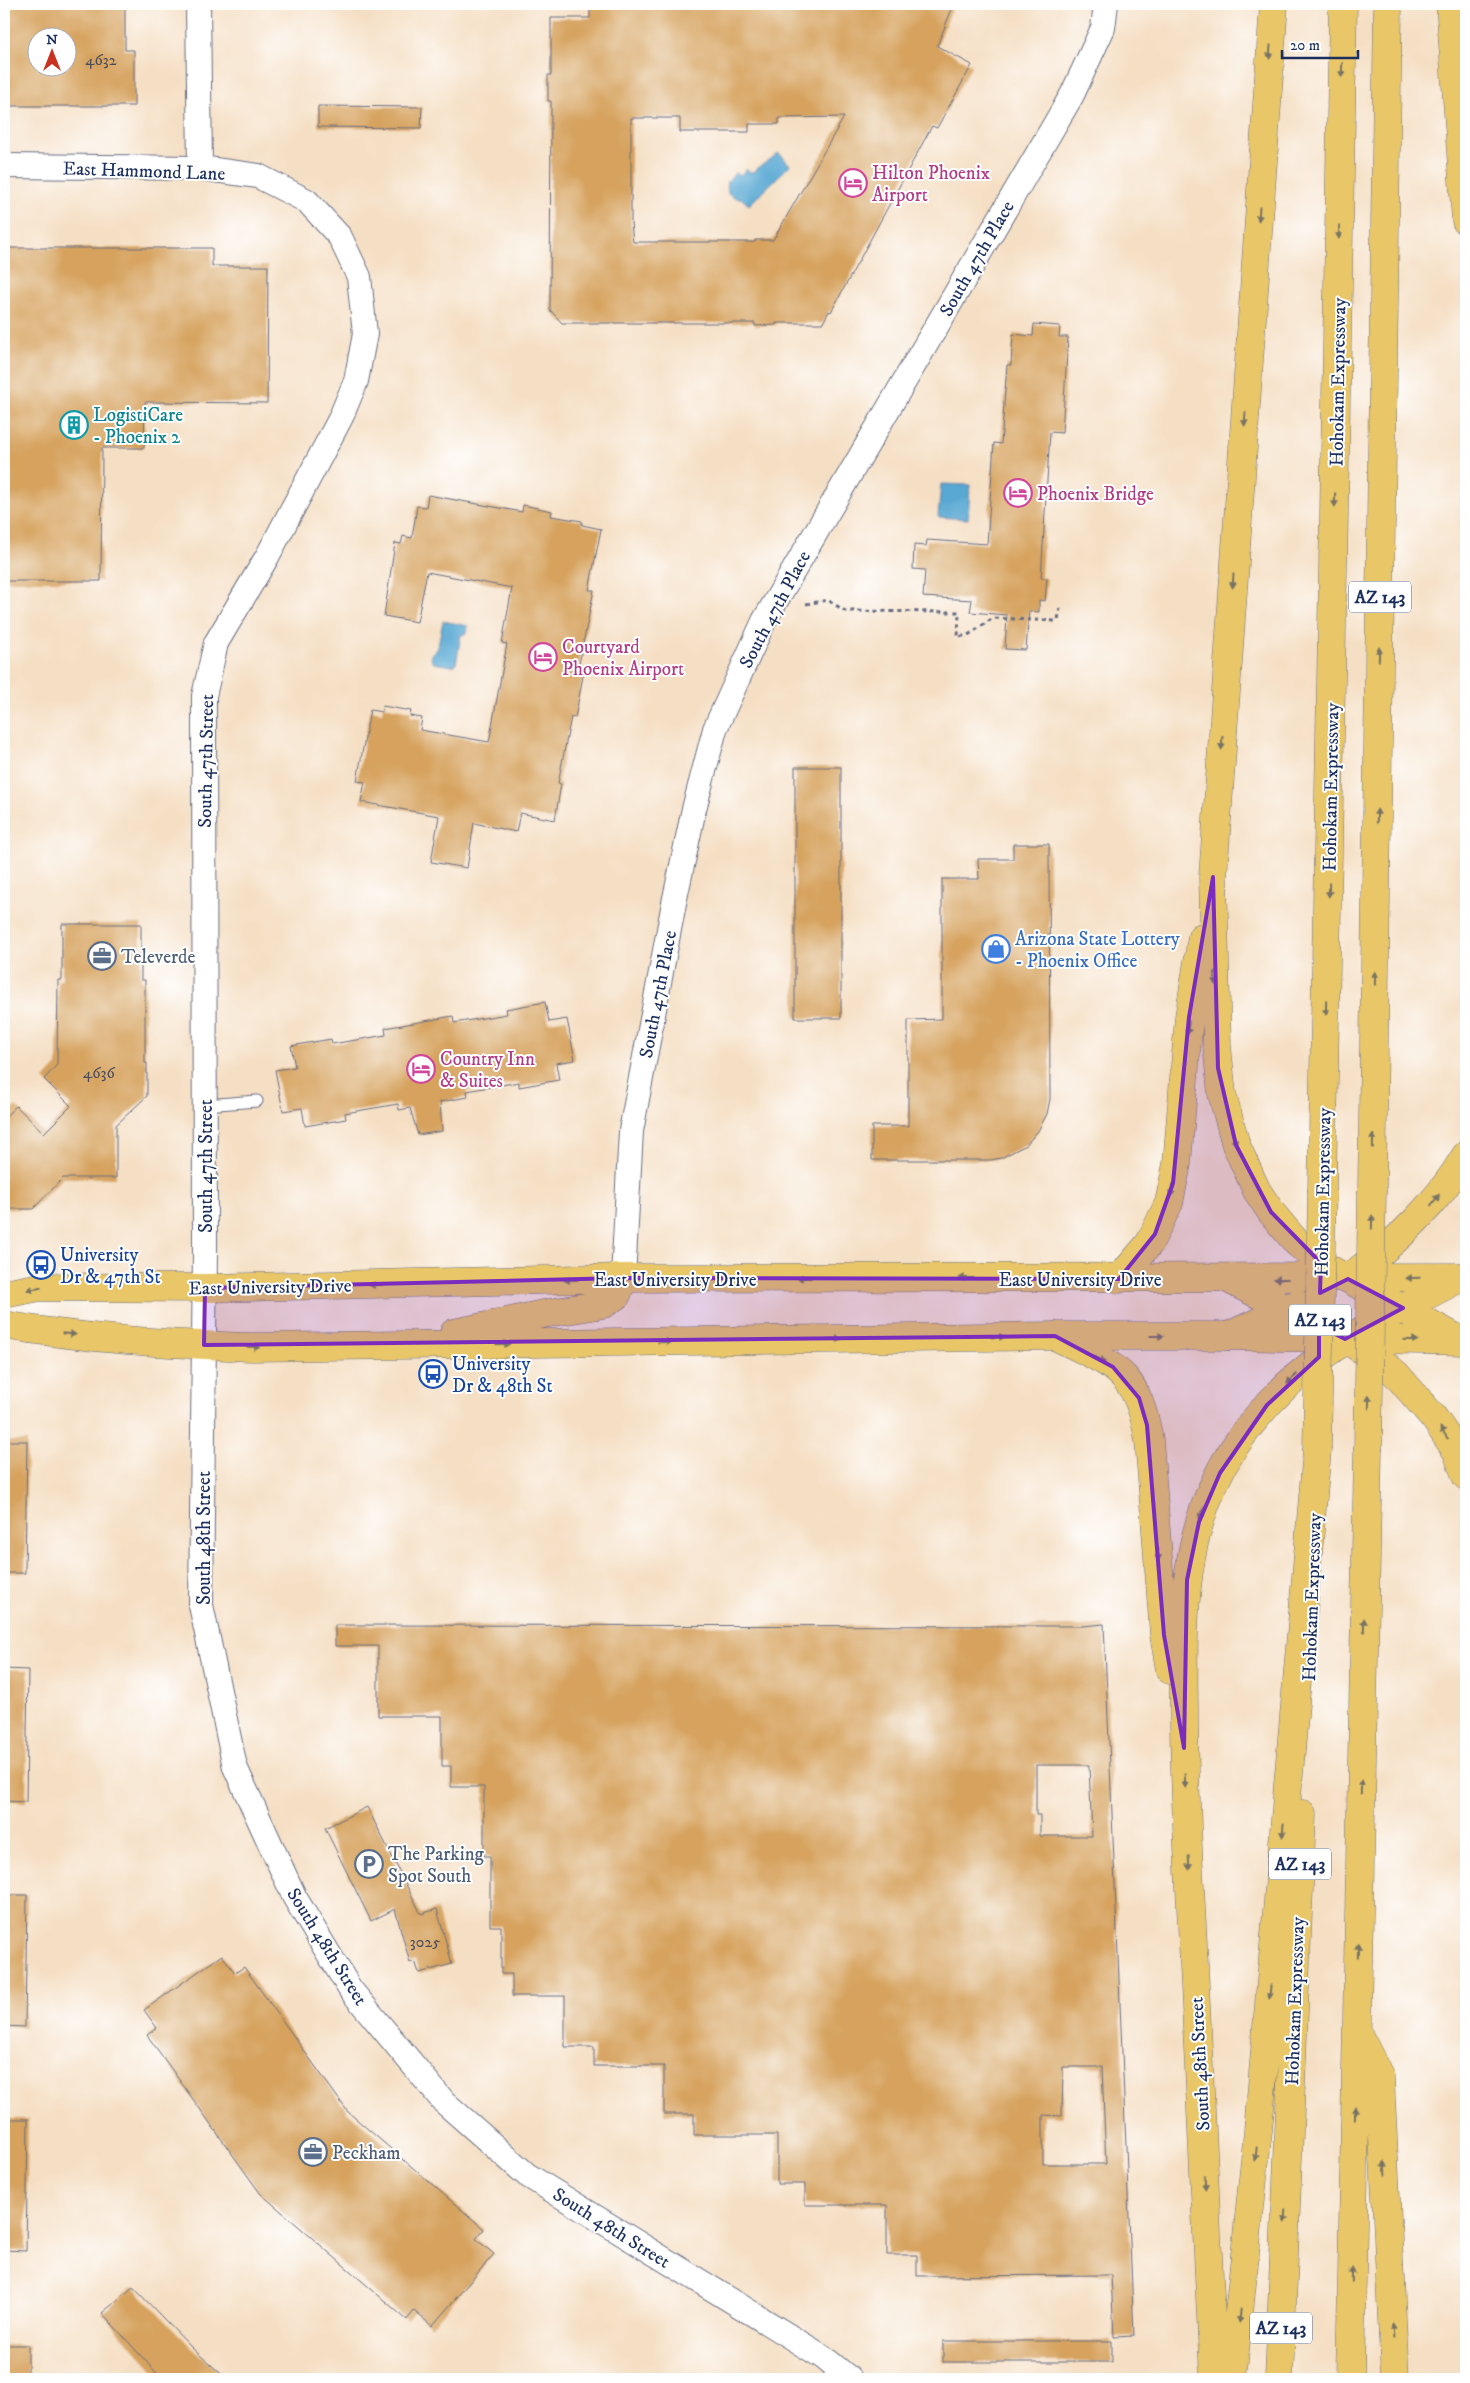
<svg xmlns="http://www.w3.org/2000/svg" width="1470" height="2383" font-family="'IM FELL DW Pica',serif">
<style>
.water{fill:#59a8d3;stroke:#3a6c98}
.building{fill:#d6a25d;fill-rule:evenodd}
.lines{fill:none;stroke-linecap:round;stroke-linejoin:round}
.service-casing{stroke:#676d82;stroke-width:13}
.minor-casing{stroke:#676d82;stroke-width:26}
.primary-casing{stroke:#676d82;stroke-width:29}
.motorway-casing{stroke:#676d82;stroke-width:29}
.path{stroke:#676d82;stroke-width:3;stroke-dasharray:4 4;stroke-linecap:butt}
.service{stroke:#fff;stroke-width:11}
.minor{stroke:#fff;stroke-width:24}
.primary{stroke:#e9c769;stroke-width:28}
.motorway{stroke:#e9c769;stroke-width:28}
.motorway-bridge-casing{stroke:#676d82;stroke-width:29;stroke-linecap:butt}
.motorway-bridge{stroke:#e9c769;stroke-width:28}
.oneway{fill:#787363}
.marked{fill:#7b2cbf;fill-opacity:0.2;stroke:#7b2cbf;stroke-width:4;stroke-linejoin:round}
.labels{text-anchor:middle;stroke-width:4;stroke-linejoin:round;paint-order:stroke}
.number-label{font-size:16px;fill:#4a4c5e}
.shield{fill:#fff;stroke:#5f6d8e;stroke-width:1}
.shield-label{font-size:18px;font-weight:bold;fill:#1b2f5e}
.street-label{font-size:19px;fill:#1b2f5e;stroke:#fff}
.hotel-label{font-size:19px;fill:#b23c85;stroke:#fff;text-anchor:start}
.culture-label{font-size:19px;fill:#0d838f;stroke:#fff;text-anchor:start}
.shop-label{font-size:19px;fill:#366cbe;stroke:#fff;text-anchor:start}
.service-label{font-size:19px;fill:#4e5e75;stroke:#fff;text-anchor:start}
.transit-label{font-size:19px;fill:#164399;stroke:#fff;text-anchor:start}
</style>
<rect width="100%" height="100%" fill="#fff"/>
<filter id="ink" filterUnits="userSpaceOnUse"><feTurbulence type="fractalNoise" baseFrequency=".02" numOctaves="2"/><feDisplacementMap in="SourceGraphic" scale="10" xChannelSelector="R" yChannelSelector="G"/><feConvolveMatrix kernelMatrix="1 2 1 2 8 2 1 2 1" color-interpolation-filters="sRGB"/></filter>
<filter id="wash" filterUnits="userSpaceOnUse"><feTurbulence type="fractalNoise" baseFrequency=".0096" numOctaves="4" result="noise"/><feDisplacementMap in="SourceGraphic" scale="20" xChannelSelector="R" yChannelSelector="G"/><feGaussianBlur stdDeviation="1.12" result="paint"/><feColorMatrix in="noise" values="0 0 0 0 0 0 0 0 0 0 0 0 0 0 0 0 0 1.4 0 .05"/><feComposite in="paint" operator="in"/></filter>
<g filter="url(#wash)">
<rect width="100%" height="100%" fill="#f5dfc4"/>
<path class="water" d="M 779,153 L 790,165 L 749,205 L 741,198 L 736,198 L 728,193 L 727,182 L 736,172 L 740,176 L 746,169 L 751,173 Z
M 941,484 L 970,485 L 968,519 L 938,517 Z
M 443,621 L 468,626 L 467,633 L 461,635 L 456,664 L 453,666 L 433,663 L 431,659 L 431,654 L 437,650 Z"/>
<g id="blocks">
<path class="building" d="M 4,4 L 125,4 L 125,50 L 134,50 L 134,106 L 4,106 ZM 38,38 L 68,38 L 68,68 L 38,68 Z
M 590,4 L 954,4 L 937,46 L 972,65 L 937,128 L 932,126 L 831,312 L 829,311 L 823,323 L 776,323 L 776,325 L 755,326 L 755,323 L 562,323 L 550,310 L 551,101 L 548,101 L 548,75 L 551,75 L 551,18 L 590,18 ZM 844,117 L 773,240 L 755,240 L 755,242 L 633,242 L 631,223 L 631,118 L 680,118 L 680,132 L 749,132 L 749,124 L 779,124 L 779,118 Z
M 318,106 L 422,107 L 421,128 L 318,127 Z
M 4,248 L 212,248 L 212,266 L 268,266 L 267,403 L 145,402 L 144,448 L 102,448 L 101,581 L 4,581 Z
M 1034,324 L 1060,326 L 1059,337 L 1068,337 L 1062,433 L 1050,432 L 1041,578 L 1047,578 L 1045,601 L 1039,600 L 1039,612 L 1029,611 L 1026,650 L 1005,649 L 1007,615 L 970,612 L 972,600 L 923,597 L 925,570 L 913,569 L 914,545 L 926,546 L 927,540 L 987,544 L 994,443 L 1001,444 L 1007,365 L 1011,365 L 1013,334 L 1033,336 Z
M 428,495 L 522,512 L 523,505 L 552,511 L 551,516 L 582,521 L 582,525 L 601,529 L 589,590 L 594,590 L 578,669 L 584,671 L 575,718 L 571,717 L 558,783 L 561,784 L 555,820 L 520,813 L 516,832 L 474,823 L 467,868 L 431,862 L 439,816 L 361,802 L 365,782 L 357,781 L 370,710 L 382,712 L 383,706 L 411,711 L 410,716 L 422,718 L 420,730 L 489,742 L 507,644 L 502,643 L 512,588 L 427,572 L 417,622 L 384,616 L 395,543 L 401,544 L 403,536 L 412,538 L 417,506 L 426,507 Z
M 795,767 L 841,767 L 841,1018 L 795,1018 Z
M 1013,844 L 1049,844 L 1050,1099 L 1047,1114 L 1038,1131 L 1026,1145 L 1001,1158 L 991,1160 L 872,1160 L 872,1126 L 908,1126 L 908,1020 L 942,1019 L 942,879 L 979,879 L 978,859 L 1013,859 Z
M 62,924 L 141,924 L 141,980 L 145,980 L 145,1063 L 147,1063 L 147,1096 L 116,1125 L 116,1178 L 63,1178 L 33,1209 L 4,1209 L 4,1118 L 16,1106 L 44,1133 L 71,1106 L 44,1079 L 57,1065 L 58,980 L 62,980 Z
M 545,1002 L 549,1022 L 567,1019 L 575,1060 L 556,1063 L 559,1080 L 519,1087 L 519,1082 L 467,1091 L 468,1097 L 440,1102 L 442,1131 L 418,1135 L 410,1108 L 399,1110 L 398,1104 L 345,1113 L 346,1119 L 305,1126 L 302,1108 L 283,1111 L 275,1070 L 295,1067 L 291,1046 L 331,1039 L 332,1044 L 386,1035 L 385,1028 L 453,1016 L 454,1023 L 507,1014 L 506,1009 Z
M 4,1441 L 27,1441 L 25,1573 L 4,1573 Z
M 1104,1624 L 1134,2336 L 1114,2337 L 1111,2275 L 917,2276 L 917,2255 L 887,2255 L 887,2205 L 805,2205 L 805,2184 L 777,2184 L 777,2135 L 694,2135 L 694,2114 L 664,2114 L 664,2066 L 594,2066 L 594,2047 L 565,2047 L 565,1996 L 512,1996 L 512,1974 L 501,1974 L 501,1926 L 490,1926 L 490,1856 L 484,1856 L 484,1787 L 451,1787 L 451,1766 L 442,1766 L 442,1716 L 378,1716 L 378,1646 L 335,1646 L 335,1625 L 1083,1626 ZM 1036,1765 L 1089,1765 L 1092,1836 L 1040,1836 L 1040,1815 L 1036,1815 ZM 1063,2067 L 1102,2067 L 1106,2164 L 1043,2164 L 1043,2115 L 1062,2116 Z
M 4,1669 L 28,1670 L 26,1802 L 4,1801 Z
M 367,1807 L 421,1914 L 437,1909 L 452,1964 L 419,1973 L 415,1961 L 410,1963 L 395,1909 L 371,1921 L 325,1828 Z
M 4,1895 L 27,1895 L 25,2027 L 4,2026 Z
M 222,1955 L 235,1973 L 244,1967 L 348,2112 L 484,2229 L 476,2239 L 494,2254 L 432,2326 L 414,2311 L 407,2320 L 260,2193 L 147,2035 L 157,2028 L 144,2010 Z
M 4,2119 L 28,2119 L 26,2251 L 4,2250 Z
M 133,2287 L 193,2349 L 227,2379 L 162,2379 L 102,2313 Z
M 943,2341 L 1112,2341 L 1112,2362 L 943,2362 Z
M 4,2345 L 28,2345 L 28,2379 L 4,2379 Z"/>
</g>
</g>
<g filter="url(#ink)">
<use href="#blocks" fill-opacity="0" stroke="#676d82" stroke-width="1"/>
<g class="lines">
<defs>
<path id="service" d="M 205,1105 L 257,1101"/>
<path id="minor" d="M 198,4 L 200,168
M 4,166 L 200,168 L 258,176 L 307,201 L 340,237 L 359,277 L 365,334 L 356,381 L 340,419 L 267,557 L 216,643 L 204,696 L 205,1252 L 201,1605 L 235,1767 L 295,1898 L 350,1989 L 444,2102 L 527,2175 L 823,2357 L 850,2379
M 623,1278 L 631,1131 L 674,903 L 694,809 L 715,729 L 764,621 L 1072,95 L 1103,28 L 1106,4"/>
<path id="primary" d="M 4,1294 L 40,1287 L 205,1288 L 623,1278 L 1466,1277
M 4,1325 C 85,1339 169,1344 252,1347 L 1055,1336 L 1228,1336 L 1466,1341
M 454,1333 L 543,1314 L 604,1304 L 617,1295 L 623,1278"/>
<path id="motorway" d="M 1274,4 L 1213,877 L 1217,1046 L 1222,1094 L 1236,1145 L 1257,1191 L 1271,1212 L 1297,1243 L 1324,1266 L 1462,1341
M 1450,4 L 1466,221
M 1322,1189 L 1343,4
M 1372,1190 L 1388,4
M 1355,1273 C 1401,1238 1436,1205 1466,1155
M 1119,1279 L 1149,1244 L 1169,1203 L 1177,1164 L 1189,1017 L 1202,937
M 1228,1279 L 1345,1339 L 1383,1363 L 1396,1374 L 1434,1418 L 1457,1452 L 1466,1476
M 1055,1336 C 1114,1366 1137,1369 1149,1440 L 1164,1635 L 1170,1670
M 1228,1336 L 1297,1304
M 1358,2034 L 1380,2077 L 1395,2379
M 1214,2379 C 1207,2241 1201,2103 1194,1965 C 1190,1881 1184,1797 1184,1712 C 1183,1619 1180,1531 1233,1449 C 1293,1358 1369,1326 1462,1277
M 1232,2379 L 1258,2131 L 1317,1450
M 1279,2379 L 1302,1814
M 1350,2379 L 1368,1450"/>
</defs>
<use href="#service" class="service-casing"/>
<use href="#minor" class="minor-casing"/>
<use href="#primary" class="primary-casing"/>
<use href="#motorway" class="motorway-casing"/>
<path class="path" d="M 806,604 L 828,600 L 845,611 L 959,612 L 958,637 L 968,635 L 993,618 L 1055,621 L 1058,620 L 1060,608"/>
<use href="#service" class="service"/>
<use href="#minor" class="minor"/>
<use href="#primary" class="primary"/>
<use href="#motorway" class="motorway"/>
<defs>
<path id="motorway-bridge" d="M 1317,1450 L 1322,1189
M 1368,1450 L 1372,1190"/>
</defs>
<use href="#motorway-bridge" class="motorway-bridge-casing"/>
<use href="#motorway-bridge" class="motorway-bridge"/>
</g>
<defs><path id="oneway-solid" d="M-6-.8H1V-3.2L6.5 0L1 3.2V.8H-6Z" transform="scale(1.25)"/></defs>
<g class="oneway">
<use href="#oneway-solid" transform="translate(1270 52) rotate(94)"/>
<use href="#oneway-solid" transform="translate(1342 70) rotate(91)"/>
<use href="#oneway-solid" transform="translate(1259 214) rotate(94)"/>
<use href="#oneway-solid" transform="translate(1339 232) rotate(91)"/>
<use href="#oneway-solid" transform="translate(1245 419) rotate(94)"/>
<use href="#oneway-solid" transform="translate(1335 500) rotate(91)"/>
<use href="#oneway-solid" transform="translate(1233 581) rotate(94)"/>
<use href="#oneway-solid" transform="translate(1379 654) rotate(-89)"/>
<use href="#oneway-solid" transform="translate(1222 743) rotate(94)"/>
<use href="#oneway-solid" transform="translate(1377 816) rotate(-89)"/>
<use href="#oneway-solid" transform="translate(1329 890) rotate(91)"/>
<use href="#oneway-solid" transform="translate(1215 978) rotate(89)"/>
<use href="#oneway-solid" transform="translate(1375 978) rotate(-89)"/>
<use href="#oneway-solid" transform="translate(1326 1008) rotate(91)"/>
<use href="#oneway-solid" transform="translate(1188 1028) rotate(95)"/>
<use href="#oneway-solid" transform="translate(1234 1138) rotate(72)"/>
<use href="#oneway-solid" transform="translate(1373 1141) rotate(-89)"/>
<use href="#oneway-solid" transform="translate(1172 1190) rotate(103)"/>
<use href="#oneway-solid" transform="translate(1435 1200) rotate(-53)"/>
<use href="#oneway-solid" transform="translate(1372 1222) rotate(-89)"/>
<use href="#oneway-solid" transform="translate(804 1278) rotate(180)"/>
<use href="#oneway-solid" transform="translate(966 1278) rotate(180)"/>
<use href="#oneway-solid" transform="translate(1413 1278) rotate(179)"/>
<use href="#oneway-solid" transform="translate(1281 1279) rotate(180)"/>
<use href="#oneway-solid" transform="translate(571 1280) rotate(178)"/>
<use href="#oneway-solid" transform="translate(376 1285) rotate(179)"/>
<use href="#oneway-solid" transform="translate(34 1289) rotate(171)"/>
<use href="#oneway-solid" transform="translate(69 1334) rotate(5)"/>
<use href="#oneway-solid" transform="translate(1157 1336)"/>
<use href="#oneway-solid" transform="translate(998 1337) rotate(-1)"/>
<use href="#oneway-solid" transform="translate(835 1339) rotate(-1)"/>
<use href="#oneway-solid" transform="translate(1411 1340) rotate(1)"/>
<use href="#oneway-solid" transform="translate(665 1342) rotate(-1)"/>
<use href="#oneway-solid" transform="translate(503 1344) rotate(-1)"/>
<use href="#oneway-solid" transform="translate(253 1347) rotate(1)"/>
<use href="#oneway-solid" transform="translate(1099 1359) rotate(29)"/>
<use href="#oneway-solid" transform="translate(1292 1379) rotate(136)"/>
<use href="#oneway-solid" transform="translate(1369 1402) rotate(-89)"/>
<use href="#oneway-solid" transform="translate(1444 1433) rotate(-124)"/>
<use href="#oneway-solid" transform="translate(1202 1513) rotate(112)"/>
<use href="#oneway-solid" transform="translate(1158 1554) rotate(86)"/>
<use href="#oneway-solid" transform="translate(1364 1625) rotate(-89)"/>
<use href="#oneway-solid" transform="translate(1185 1781) rotate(87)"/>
<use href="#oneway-solid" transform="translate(1361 1787) rotate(-89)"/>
<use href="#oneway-solid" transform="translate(1283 1830) rotate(95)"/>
<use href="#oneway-solid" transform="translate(1189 1863) rotate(87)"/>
<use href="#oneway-solid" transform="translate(1358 1950) rotate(-89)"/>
<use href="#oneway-solid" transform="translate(1270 1992) rotate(95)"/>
<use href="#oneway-solid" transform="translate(1355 2113) rotate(-89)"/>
<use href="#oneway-solid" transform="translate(1256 2154) rotate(96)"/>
<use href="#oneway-solid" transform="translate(1385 2168) rotate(-93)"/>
<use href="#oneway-solid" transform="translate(1205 2183) rotate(87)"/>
<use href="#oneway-solid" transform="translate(1285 2216) rotate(92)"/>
<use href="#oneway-solid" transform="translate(1352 2275) rotate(-89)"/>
<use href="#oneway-solid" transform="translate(1240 2316) rotate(96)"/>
<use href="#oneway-solid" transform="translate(1393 2331) rotate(-93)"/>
</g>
</g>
<path class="marked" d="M 1213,877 L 1218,1068 L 1236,1145 L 1271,1212 L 1321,1263 L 1320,1293 L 1348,1279 L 1403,1308 L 1345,1339 L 1319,1326 L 1319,1357 L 1267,1405 L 1220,1473 L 1199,1522 L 1187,1580 L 1184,1748 L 1164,1635 L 1147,1425 L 1139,1398 L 1113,1367 L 1055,1336 L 204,1345 L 205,1288 L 623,1278 L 1119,1279 L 1155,1234 L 1173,1183 L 1189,1017 Z"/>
<defs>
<symbol id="hotel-ring" viewBox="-11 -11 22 22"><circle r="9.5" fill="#fff" stroke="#d1479c" stroke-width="1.5"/><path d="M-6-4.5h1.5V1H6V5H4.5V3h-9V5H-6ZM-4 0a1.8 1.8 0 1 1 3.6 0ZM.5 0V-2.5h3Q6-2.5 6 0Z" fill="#d1479c"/></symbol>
<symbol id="building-ring" viewBox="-11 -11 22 22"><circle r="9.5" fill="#fff" stroke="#0f9aa8" stroke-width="1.5"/><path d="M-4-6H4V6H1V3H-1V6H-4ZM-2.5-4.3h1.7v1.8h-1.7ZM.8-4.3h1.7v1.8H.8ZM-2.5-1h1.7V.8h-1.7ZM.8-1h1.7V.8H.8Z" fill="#0f9aa8"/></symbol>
<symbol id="shop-ring" viewBox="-11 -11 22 22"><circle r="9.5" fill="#fff" stroke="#3f7fe0" stroke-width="1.5"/><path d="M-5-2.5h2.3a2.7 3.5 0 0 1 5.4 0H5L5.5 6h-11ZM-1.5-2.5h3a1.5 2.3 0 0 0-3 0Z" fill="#3f7fe0"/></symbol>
<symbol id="office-ring" viewBox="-11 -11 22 22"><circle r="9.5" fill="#fff" stroke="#5c6f8a" stroke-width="1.5"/><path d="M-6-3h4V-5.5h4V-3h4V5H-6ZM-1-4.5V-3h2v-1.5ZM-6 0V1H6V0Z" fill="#5c6f8a"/></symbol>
<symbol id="bus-ring" viewBox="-11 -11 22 22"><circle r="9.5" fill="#fff" stroke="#1a4fb4" stroke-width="1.5"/><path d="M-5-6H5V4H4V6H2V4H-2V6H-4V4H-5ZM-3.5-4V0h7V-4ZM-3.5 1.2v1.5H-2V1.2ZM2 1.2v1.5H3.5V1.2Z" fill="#1a4fb4"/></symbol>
<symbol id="parking-ring" viewBox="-11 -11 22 22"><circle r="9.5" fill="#fff" stroke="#5c6f8a" stroke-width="1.5"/><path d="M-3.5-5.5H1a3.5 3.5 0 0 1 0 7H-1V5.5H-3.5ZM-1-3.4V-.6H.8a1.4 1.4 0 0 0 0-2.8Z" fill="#5c6f8a"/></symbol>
</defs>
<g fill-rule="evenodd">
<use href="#hotel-ring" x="837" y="167" width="32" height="32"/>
<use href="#building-ring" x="58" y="409" width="32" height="32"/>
<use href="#hotel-ring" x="1002" y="477" width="32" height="32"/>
<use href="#hotel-ring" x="527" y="641" width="32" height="32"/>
<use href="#shop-ring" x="980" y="933" width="32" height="32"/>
<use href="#office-ring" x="86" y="940" width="32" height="32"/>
<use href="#hotel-ring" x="405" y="1053" width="32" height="32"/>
<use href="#bus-ring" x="25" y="1249" width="32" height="32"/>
<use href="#bus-ring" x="417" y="1358" width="32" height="32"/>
<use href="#parking-ring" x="353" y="1848" width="32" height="32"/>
<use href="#office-ring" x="297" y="2136" width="32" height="32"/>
</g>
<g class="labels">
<g class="number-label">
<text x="101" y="65">4632</text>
<text x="99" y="1078">4636</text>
<text x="425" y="1947">3025</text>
</g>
<g class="shield">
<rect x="1349" y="581.5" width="62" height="31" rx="4"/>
<rect x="1289" y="1304.5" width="62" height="31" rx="4"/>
<rect x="1269" y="1848.5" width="62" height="31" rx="4"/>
<rect x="1250" y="2312.5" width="62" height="31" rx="4"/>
</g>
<g class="shield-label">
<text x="1380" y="603">AZ 143</text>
<text x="1320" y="1326">AZ 143</text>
<text x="1300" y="1870">AZ 143</text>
<text x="1281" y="2334">AZ 143</text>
</g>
<g class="street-label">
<text transform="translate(144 170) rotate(2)" y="7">East Hammond Lane</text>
<text transform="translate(976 258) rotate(-60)" y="7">South 47th Place</text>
<text transform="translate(1337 382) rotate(-89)" y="7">Hohokam Expressway</text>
<text transform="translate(774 609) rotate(-62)" y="7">South 47th Place</text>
<text transform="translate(205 761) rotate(-89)" y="7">South 47th Street</text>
<text transform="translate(1330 787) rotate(-89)" y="7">Hohokam Expressway</text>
<text transform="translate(657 994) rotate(-79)" y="7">South 47th Place</text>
<text transform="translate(205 1166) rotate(-90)" y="7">South 47th Street</text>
<text transform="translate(1322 1192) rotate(-89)" y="7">Hohokam Expressway</text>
<text x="675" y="1286">East University Drive</text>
<text x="1080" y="1286">East University Drive</text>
<text transform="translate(270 1286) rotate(-1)" y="7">East University Drive</text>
<text transform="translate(203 1538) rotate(-90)" y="7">South 48th Street</text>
<text transform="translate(1311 1597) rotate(-88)" y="7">Hohokam Expressway</text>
<text transform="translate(328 1946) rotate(58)" y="7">South 48th Street</text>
<text transform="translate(1294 2001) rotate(-88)" y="7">Hohokam Expressway</text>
<text transform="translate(1199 2064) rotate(-93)" y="7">South 48th Street</text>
<text transform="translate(612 2227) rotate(32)" y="7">South 48th Street</text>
</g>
<g class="hotel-label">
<text x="872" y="179">Hilton Phoenix<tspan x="872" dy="22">Airport</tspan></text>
<text x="1037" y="500">Phoenix Bridge</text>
<text x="562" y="653">Courtyard<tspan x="562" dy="22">Phoenix Airport</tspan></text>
<text x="440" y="1065">Country Inn<tspan x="440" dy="22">&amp; Suites</tspan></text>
</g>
<g class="culture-label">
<text x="93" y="421">LogistiCare<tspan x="93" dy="22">- Phoenix 2</tspan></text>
</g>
<g class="shop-label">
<text x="1015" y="945">Arizona State Lottery<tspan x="1015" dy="22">- Phoenix Office</tspan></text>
</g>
<g class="service-label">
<text x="121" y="963">Televerde</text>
<text x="388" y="1860">The Parking<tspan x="388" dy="22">Spot South</tspan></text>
<text x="332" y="2159">Peckham</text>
</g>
<g class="transit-label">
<text x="60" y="1261">University<tspan x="60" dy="22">Dr &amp; 47th St</tspan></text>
<text x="452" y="1370">University<tspan x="452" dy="22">Dr &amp; 48th St</tspan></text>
</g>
</g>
<rect width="1470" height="2383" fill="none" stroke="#fff" stroke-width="20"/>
<g transform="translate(52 52)"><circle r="24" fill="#ffffff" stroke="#a4acbf"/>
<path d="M0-4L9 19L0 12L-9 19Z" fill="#c8321e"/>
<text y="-8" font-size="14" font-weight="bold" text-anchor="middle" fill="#1b2f5e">N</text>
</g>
<path d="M1282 50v8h76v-8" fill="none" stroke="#1b2f5e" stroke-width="2.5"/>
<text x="1290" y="50" font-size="15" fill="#1b2f5e" stroke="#ffffff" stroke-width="4" paint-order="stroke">20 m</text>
</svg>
